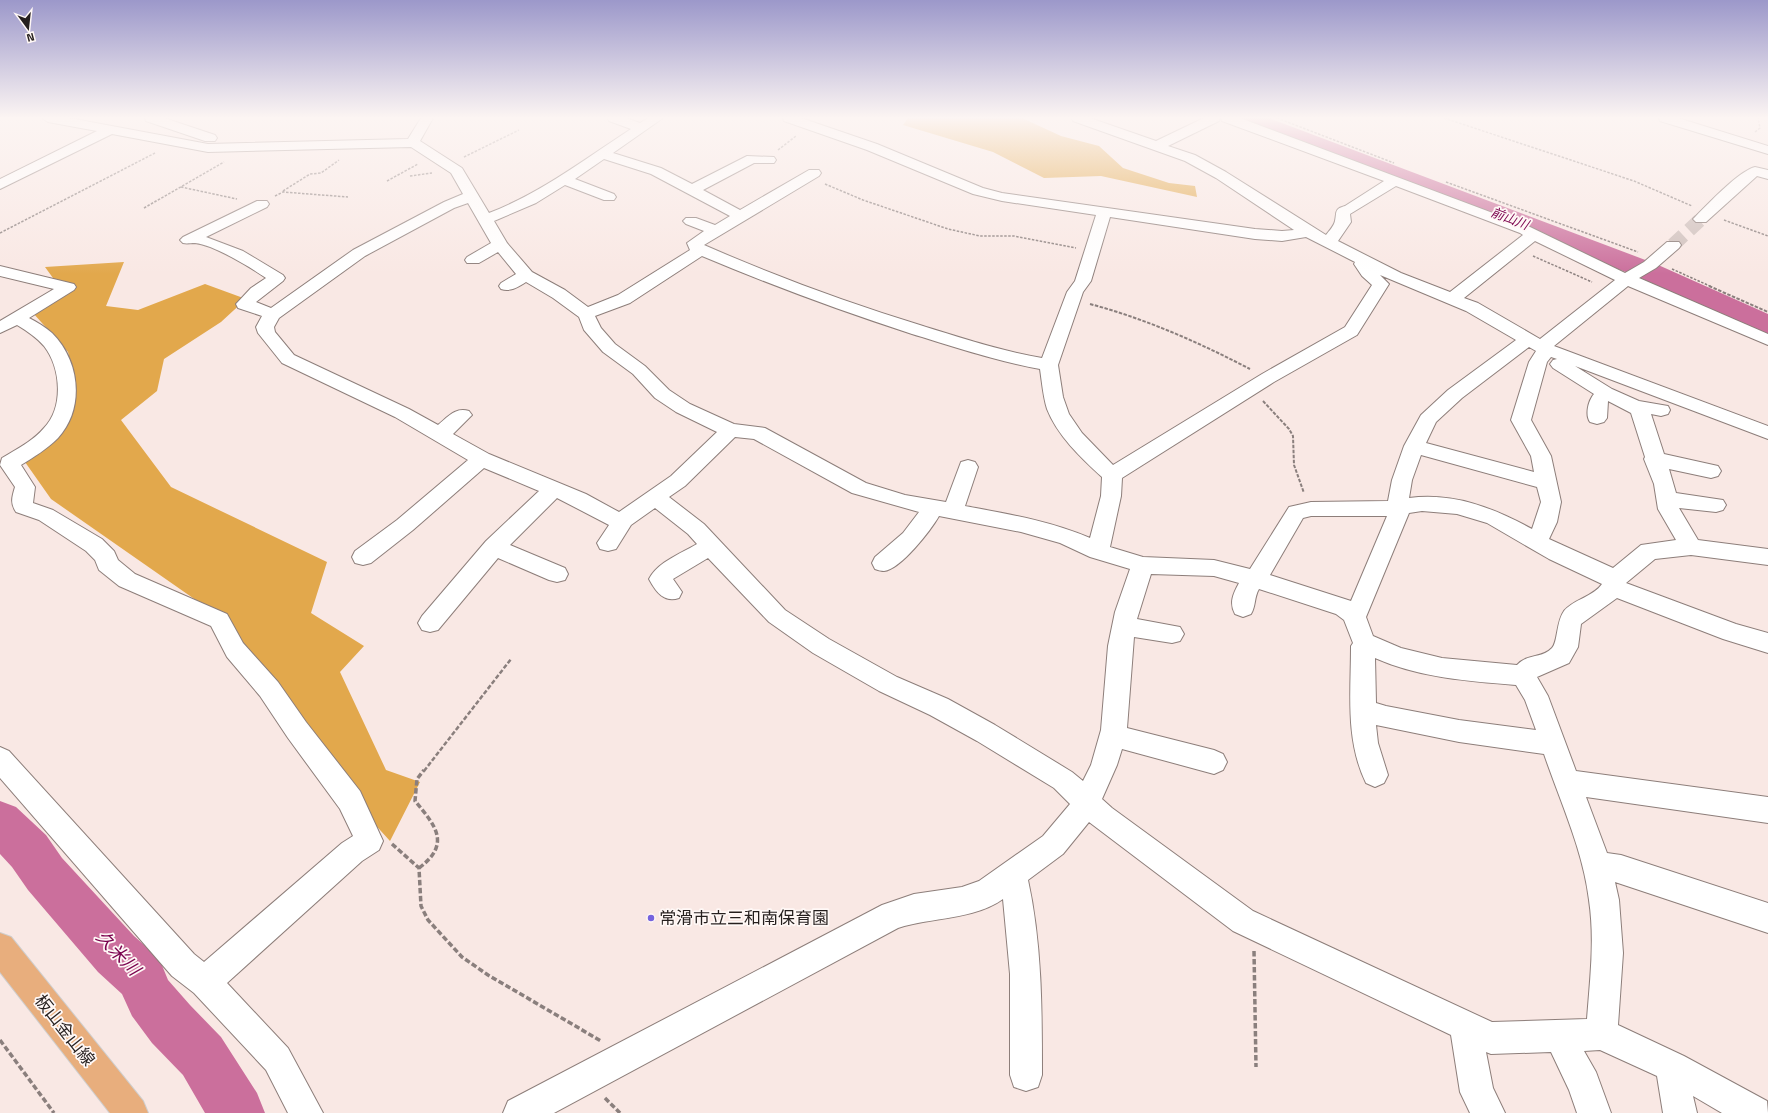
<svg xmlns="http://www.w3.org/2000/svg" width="1768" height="1113" font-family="'Titillium Web','Noto Sans JP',sans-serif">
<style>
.forest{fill:#e2a84c}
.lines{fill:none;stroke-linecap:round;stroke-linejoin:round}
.river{fill:#cb6f9c;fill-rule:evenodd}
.minor-tunnel{stroke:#cfc0bc;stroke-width:14;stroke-dasharray:14 8;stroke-linecap:butt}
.minor-casing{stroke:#8d7e7a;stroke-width:2}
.major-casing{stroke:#cfcece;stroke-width:2}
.path-far3{stroke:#8a7f7d;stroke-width:1.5;stroke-dasharray:2.5 1.5;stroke-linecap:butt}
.path-far2{stroke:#8a7f7d;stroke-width:2;stroke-dasharray:3.5 1.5;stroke-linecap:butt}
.path-far1{stroke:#8a7f7d;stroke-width:2.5;stroke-dasharray:4.5 2;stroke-linecap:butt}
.path{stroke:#8a7f7d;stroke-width:3.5;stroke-dasharray:5.5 2.5;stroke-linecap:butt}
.minor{fill:#fff;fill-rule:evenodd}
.major{fill:#e8ae7d;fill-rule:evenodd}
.poi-dot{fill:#7563de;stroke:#fff8f6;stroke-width:1.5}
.labels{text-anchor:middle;stroke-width:3.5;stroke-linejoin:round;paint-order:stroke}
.far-water-label{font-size:13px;font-style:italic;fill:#7a024e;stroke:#fff8f6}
.near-poi-label{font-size:17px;fill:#251f1e;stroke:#fff8f6;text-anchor:start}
.near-street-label{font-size:17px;fill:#251f1e;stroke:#fff8f6}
.near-water-label{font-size:18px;font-style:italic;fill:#7a024e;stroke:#fff8f6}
</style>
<rect width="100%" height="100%" fill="#f9e8e4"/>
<path class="forest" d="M 908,118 L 1022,118 L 1061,136 L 1099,146 L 1123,168 L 1169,183 L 1195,186 L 1197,197 L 1101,176 L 1044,178 L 993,152 L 903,125 Z
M 124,262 L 106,306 L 138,310 L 205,284 L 246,299 L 221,322 L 164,359 L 157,391 L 121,420 L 171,487 L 327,562 L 311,613 L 364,646 L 340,672 L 386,770 L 420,782 L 390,841 L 292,733 L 223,619 L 51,499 L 25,462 L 64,425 L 75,382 L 68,352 L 33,313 L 61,289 L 45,267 Z"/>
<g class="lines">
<path class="river" d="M 1238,118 L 1269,118 L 1656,264 L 1768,314 L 1768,334 L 1758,331 L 1636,276 L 1241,123 Z
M 0,801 L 16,807 L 46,835 L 62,858 L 134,936 L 159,958 L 168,980 L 190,1005 L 221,1037 L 257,1093 L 265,1113 L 205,1113 L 183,1075 L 152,1043 L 132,1016 L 122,994 L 98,972 L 28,890 L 12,867 L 0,854 Z"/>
<path class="minor-tunnel" d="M 1673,245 L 1701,219"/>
<defs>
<path id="minor" d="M 42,118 L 69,118 L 208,144 L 408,139 L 421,118 L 433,118 L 420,141 L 462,168 L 489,213 C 541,193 585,159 631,129 L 609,121 L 608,118 L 626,118 L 640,123 L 648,118 L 663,118 L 613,153 L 661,168 L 692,184 L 747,156 L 774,157 L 776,160 L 774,163 L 754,163 L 703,190 L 740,210 L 809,170 L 819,170 L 821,173 L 819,176 L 704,245 C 775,276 848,303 923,326 C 962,338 1001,351 1042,358 L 1067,292 L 1075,281 L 1096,215 L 1002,201 L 973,194 L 867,150 L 784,121 L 783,118 L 801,118 L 877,144 L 983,188 L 1002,193 L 1255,229 L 1282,231 L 1294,230 L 1216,178 L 1185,161 L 1073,121 L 1072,118 L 1090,118 L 1156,141 L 1204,118 L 1220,118 L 1219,121 L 1168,146 L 1195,155 L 1226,172 L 1326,235 C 1329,231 1334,226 1335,221 C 1337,212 1334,209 1345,206 L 1384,181 L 1222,121 L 1221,118 L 1240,118 L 1530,227 L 1625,273 L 1644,262 L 1667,242 L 1679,242 L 1681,245 L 1679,248 L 1656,268 L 1639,278 L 1768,334 L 1768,345 L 1628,286 L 1554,346 L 1768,426 L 1768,439 L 1575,366 L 1612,389 L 1639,401 L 1668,406 L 1670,410 L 1668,414 L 1661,416 L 1651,414 L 1664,454 L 1718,466 L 1721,471 L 1718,476 L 1711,478 L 1669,469 L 1676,493 L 1723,500 L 1726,505 L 1723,510 L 1716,512 L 1679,508 L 1698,540 L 1768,549 L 1768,565 L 1691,555 L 1655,559 L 1626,583 L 1736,624 L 1768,633 L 1768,653 L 1723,639 L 1617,598 L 1581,624 L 1578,647 L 1569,663 L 1537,677 L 1548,696 L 1576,771 L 1768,797 L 1768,823 L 1586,797 L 1607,853 L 1621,855 L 1768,903 L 1768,933 L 1615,882 L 1619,900 L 1623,953 L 1618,1025 L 1684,1056 L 1767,1101 L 1768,1113 L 1722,1113 L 1693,1096 L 1697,1113 L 1663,1113 L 1657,1076 L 1600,1050 L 1584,1051 L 1596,1072 L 1611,1113 L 1577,1113 L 1569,1090 L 1551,1052 L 1491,1054 L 1486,1052 L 1493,1088 L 1505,1113 L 1470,1113 L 1460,1092 L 1451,1035 L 1233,931 L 1089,822 L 1063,854 L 1028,880 C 1042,944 1042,1009 1042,1075 L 1038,1087 L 1026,1091 L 1014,1087 L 1010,1075 L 1010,974 L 1003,899 C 974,920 932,917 898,928 L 554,1113 L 503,1113 L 508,1101 L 882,905 L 914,894 L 962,887 L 979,881 L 1043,836 L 1070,804 L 1054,788 L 977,741 L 930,715 L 879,691 L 813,653 L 769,622 L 708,558 L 673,579 L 682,592 L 679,598 C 664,603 656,592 649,579 C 658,562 680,554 697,544 L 688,534 L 655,508 L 631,525 L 616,549 L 608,551 L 600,549 L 597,543 L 609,525 L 557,498 L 510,545 L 565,568 L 568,574 L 565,580 L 557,582 L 549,580 L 498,558 L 438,630 L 430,632 L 422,630 L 418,623 L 422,616 L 486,541 L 539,491 L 484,468 L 413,530 L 371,563 L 363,565 L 355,563 L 352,557 L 355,551 L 397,520 L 468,460 L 395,417 L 282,363 L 258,333 L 256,327 L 262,316 L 238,308 L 236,304 L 251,288 L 266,278 C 250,267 214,245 195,243 C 190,243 187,244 183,243 L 180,240 L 183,237 L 257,201 L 267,201 L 269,204 L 267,207 L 206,237 L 243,251 L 283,275 L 285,278 L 283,281 L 256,302 L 271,308 L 353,250 L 444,202 L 463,194 L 451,173 L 411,147 L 208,152 L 112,134 L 0,189 L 0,179 L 97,131 L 48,122 ZM 604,159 L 651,174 L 730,216 L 715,225 L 696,218 L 686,218 L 683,221 L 686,224 L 704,231 L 687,243 L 690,250 L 618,295 L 588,307 L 565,290 L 532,272 L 507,243 L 494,221 L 536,203 L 565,185 L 604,200 L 614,200 L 616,197 L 614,194 L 575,179 ZM 1396,186 L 1520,233 L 1523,235 L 1450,292 L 1401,273 L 1338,241 L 1351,222 L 1350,214 ZM 468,203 L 491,243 L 467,257 L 465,260 L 467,263 L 479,263 L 498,252 L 516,274 L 501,283 L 499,286 L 501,289 C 511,292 518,287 526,282 L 553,298 L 579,317 L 584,330 L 603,352 L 633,374 L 655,398 L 676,412 L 717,432 L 671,476 L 619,512 L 586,494 L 489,454 L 453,434 L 472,415 L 469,411 C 455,407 448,417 438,425 L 409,409 L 294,355 L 275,332 L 274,327 L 279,318 L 365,256 L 454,208 ZM 1110,217 L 1255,239 L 1282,241 L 1306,237 L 1355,262 L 1354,264 L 1362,276 L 1372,285 L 1345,327 L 1262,374 L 1113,465 L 1082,433 L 1069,414 L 1063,397 L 1058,365 L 1083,292 L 1091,281 ZM 1535,241 L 1615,280 L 1540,339 L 1478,303 L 1464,298 ZM 702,256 C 771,285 841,311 912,334 C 955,347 996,361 1040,369 C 1042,382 1043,396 1047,409 C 1057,435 1081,458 1102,477 L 1101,496 L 1090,538 C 1051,521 1008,514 965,506 L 978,467 L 975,462 L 968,460 L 961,462 L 946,502 L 905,495 L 866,483 L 765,428 L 734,424 L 690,404 L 669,390 L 645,366 L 615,344 L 601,328 L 595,316 L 630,303 ZM 1380,275 L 1466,311 L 1516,340 L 1448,390 L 1421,415 L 1404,446 L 1392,480 L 1388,501 L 1311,502 L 1289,507 L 1250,569 L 1214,560 L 1143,557 L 1110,547 L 1121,496 L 1122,478 L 1274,382 L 1357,335 L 1389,284 ZM 1529,347 L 1536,351 L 1529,362 L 1511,420 L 1531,456 L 1534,472 L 1426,443 L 1436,422 L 1462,398 ZM 1551,357 L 1557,359 L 1553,360 L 1550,364 L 1553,368 L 1594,394 C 1588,401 1585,415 1590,422 L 1597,424 L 1604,422 L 1607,418 L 1608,401 L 1631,413 L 1645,457 L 1644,459 L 1654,484 L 1658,509 L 1676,540 L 1641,545 L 1613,568 L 1549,539 L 1557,522 L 1561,502 L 1551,456 L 1531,420 L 1547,362 ZM 735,437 L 754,439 L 852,493 L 919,512 L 903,533 L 875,557 L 872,563 L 875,569 C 878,570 881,571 884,571 C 901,569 931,530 939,516 L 1021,532 L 1060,543 L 1090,557 L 1130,569 L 1115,612 L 1108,646 L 1101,730 L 1091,765 L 1083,781 L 1072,772 L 995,725 L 948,699 L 897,677 L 829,639 L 785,610 L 704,524 L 669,497 L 685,486 ZM 1421,455 L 1537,487 L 1541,502 L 1532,529 C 1494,508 1453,492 1409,498 L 1412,480 ZM 1422,511 L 1457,514 L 1487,523 L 1549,559 L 1602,584 C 1593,597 1574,599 1564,611 C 1556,622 1558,642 1552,648 C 1542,659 1528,653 1517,665 L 1442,658 L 1401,648 L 1373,636 L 1366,617 L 1409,513 ZM 1311,516 L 1387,516 L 1351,601 L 1270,575 L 1303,518 ZM 1151,574 L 1214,576 L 1239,583 C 1233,594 1229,603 1235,614 L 1243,617 L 1251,614 C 1256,606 1254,597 1259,589 L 1336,614 L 1344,620 L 1353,643 L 1351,646 C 1351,693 1345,740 1366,783 L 1375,787 L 1384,783 L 1388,775 L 1378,743 L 1376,725 L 1459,742 L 1544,754 C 1560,801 1583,850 1589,900 C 1595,940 1590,979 1587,1019 L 1492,1022 L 1253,911 L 1112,808 L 1102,799 L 1117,765 L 1122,749 L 1214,774 L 1223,770 L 1227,762 L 1223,754 L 1214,750 L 1127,728 L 1134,637 L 1172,643 L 1180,641 L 1184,634 L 1180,627 L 1137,619 ZM 1375,658 C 1420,678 1468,681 1516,685 L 1525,700 L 1536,730 L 1459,720 L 1386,706 L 1376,703 Z
M 145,118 L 164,118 L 215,135 L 217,138 L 215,141 L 205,141 L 146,121 Z
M 1659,118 L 1678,118 L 1768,146 L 1768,154 L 1660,121 Z
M 1755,167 L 1768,170 L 1768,179 L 1757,176 L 1706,222 L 1696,222 L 1693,219 L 1696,216 C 1709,203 1739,171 1755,167 Z
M 0,266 L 74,284 L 76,287 L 74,290 L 29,318 C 37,322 45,327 52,333 C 80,361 85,408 58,438 C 47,449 34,457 21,465 L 35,487 L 33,503 L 53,510 L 102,539 L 114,551 L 118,560 L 135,574 L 227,614 L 243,643 L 278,682 L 306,722 L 360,791 L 383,841 L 379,850 L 362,861 L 227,983 L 288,1048 L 323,1113 L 288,1113 L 266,1070 L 194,993 L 172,976 L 0,778 L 0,747 L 9,751 L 194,954 L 204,962 L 342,843 L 353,836 L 340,809 L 288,738 L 260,696 L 227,657 L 211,626 L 119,586 L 99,570 L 95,560 L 86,551 L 39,520 L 16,512 C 10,503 12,497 15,487 L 0,465 L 2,458 C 17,449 33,441 44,428 C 64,407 61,368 44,346 C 36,337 27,331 17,325 L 0,333 L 0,321 L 54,289 L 0,276 Z"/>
<path id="major" d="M 0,933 L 11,937 L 143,1101 L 148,1113 L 110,1113 L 0,972 Z"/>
</defs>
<use href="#minor" class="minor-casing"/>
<use href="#major" class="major-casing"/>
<path class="path-far3" d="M 1277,118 L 1394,163
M 1444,118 L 1634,181 L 1692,206
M 1755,132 L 1760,128 L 1758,118
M 778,150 L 796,136
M 464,157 L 519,130
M 410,176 L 432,173
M 387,181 L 418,164
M 1446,182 L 1638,252
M 825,184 L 863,200 L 948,229 L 980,236 L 1014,236 L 1076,248
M 181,187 L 237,199
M 283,191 L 310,174 L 321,173 L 339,160
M 275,196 L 283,192 L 348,197
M 144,208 L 224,162
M 1724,220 L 1768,236
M 0,233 L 155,153
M 1533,256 L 1592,282
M 1672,269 L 1712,287"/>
<path class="path-far2" d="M 1709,286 L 1768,312
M 1090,304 C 1146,319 1198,342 1250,369
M 1263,401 L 1289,429 L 1293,436 L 1294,465 L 1304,493"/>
<path class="path-far1" d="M 424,771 L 511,659"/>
<path class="path" d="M 392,844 L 419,868 L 421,906 L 428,920 L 462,957 L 488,975 L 601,1041
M 419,868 C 451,844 436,826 415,801 L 417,779 L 424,770
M 1254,951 L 1256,1067
M 0,1040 L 54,1113
M 605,1098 L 620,1113"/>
<use href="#minor" class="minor"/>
<use href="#major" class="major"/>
</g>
<linearGradient id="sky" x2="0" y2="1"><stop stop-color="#9c98ca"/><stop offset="0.43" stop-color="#fcf5f3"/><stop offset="1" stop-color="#fcf5f3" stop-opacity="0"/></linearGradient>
<rect width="1768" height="274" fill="url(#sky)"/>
<circle class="poi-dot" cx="651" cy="918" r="4"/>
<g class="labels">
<g class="far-water-label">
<text transform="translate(1510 218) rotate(21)" y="5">前山川</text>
</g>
<g class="near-poi-label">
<text x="659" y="924">常滑市立三和南保育園</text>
</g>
<g class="near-street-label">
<text transform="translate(65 1030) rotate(52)" y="6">板山金山線</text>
</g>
<g class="near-water-label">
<text transform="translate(118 953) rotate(46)" y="6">久米川</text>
</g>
</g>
<g transform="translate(28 28) rotate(165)" stroke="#fff8f6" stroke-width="3" paint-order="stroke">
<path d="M0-3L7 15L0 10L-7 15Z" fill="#251f1e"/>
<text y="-6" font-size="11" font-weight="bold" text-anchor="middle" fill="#251f1e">N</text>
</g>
</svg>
